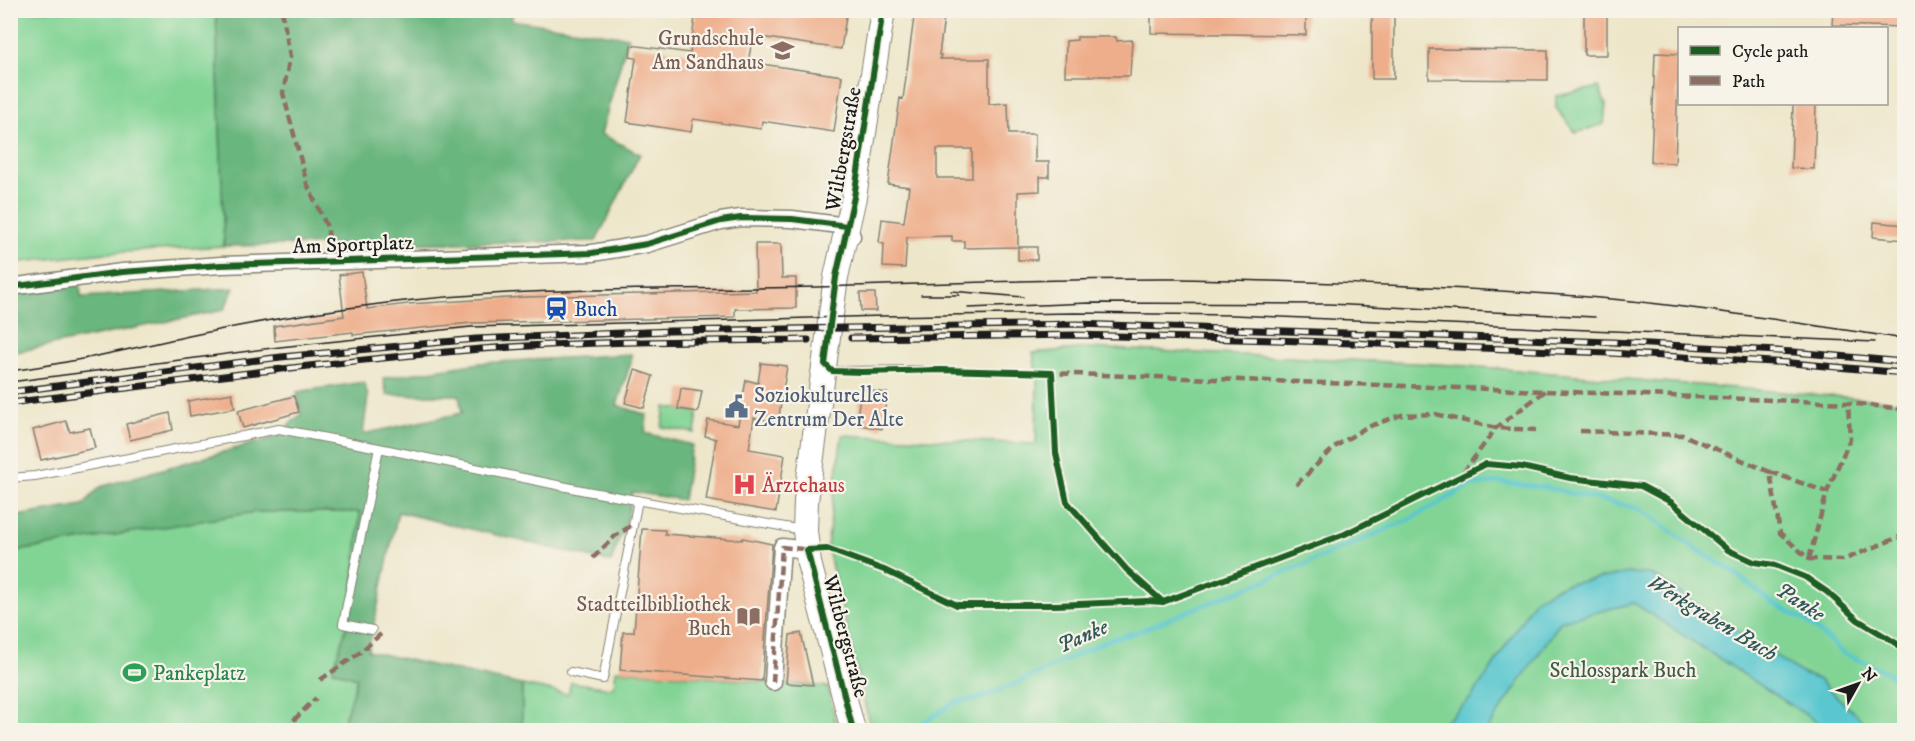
<svg xmlns="http://www.w3.org/2000/svg" width="1915" height="741" font-family="'IM FELL DW Pica',serif">
<style>
.green{fill:#82d495;stroke:#4f7858;stroke-width:1.5}
.forest{fill:#69b67e;stroke:#42694d;stroke-width:1.5}
.water{fill:#5ac7cf;stroke:#3b7276;stroke-width:1.5}
.lines{fill:none;stroke-linecap:round;stroke-linejoin:round}
.stream{stroke:#5ac7cf;stroke-width:4.5}
.building{fill:#eeae8b;fill-rule:evenodd}
.lane-casing{stroke:#848172;stroke-width:10}
.street-casing{stroke:#848172;stroke-width:19}
.secondary-casing{stroke:#848172;stroke-width:26}
.lane{stroke:#fff;stroke-width:8}
.street{stroke:#fff;stroke-width:16}
.secondary{stroke:#fff;stroke-width:24}
.tram{stroke:#1c1c1c;stroke-width:1.5}
.rail-casing{stroke:#1c1c1c;stroke-width:7}
.rail{stroke:#f7f3e8;stroke-width:4.5;stroke-dasharray:14;stroke-linecap:butt}
.quiet{stroke:#8d6e63;stroke-width:4.5;stroke-dasharray:9 4.5;stroke-linecap:butt}
.cycleway-casing{stroke:#f7f3e8;stroke-width:10}
.cycleway{stroke:#1b5e20;stroke-width:6}
.labels{text-anchor:middle;stroke-width:4.5;stroke-linejoin:round;paint-order:stroke}
.education-label{font-size:21px;fill:#785e54;stroke:#f7f3e8;text-anchor:end}
.street-label{font-size:21px;fill:#1c1c1c;stroke:#f7f3e8}
.transit-label{font-size:21px;fill:#164399;stroke:#f7f3e8;text-anchor:start}
.service-label{font-size:21px;fill:#4e5e75;stroke:#f7f3e8;text-anchor:start}
.health-label{font-size:21px;fill:#be3a42;stroke:#f7f3e8;text-anchor:start}
.park-label{font-size:21px;fill:#405c46;stroke:#f7f3e8}
.leisure-label{font-size:21px;fill:#27864d;stroke:#f7f3e8;text-anchor:start}
.water-label{font-size:22px;font-style:italic;fill:#32585b;stroke:#f7f3e8}
</style>
<rect width="100%" height="100%" fill="#f7f3e8"/>
<filter id="ink" filterUnits="userSpaceOnUse"><feTurbulence type="fractalNoise" baseFrequency=".0167" numOctaves="2"/><feDisplacementMap in="SourceGraphic" scale="12" xChannelSelector="R" yChannelSelector="G"/><feConvolveMatrix kernelMatrix="1 2 1 2 8 2 1 2 1" color-interpolation-filters="sRGB"/></filter>
<filter id="wash" filterUnits="userSpaceOnUse"><feTurbulence type="fractalNoise" baseFrequency=".008" numOctaves="4" result="noise"/><feDisplacementMap in="SourceGraphic" scale="24" xChannelSelector="R" yChannelSelector="G"/><feGaussianBlur stdDeviation="1.35" result="paint"/><feColorMatrix in="noise" values="0 0 0 0 0 0 0 0 0 0 0 0 0 0 0 0 0 1.4 0 .05"/><feComposite in="paint" operator="in"/></filter>
<g filter="url(#wash)">
<rect width="100%" height="100%" fill="#ede6c9"/>
<path class="green" d="M 10,11 L 216,11 L 224,246 L 107,253 L 11,263 Z
M 1599,87 L 1606,105 L 1604,124 L 1576,133 L 1556,108 L 1556,96 Z
M 1089,348 L 1455,365 L 1904,402 L 1904,730 L 871,730 L 827,546 L 842,435 L 1036,444 L 1037,379 L 1033,353 Z
M 665,407 L 698,412 L 695,433 L 662,427 Z
M 255,512 L 361,512 L 351,612 L 333,670 L 357,678 L 341,730 L 11,730 L 11,551 Z
M 616,670 L 828,687 L 837,730 L 522,730 L 522,685 L 568,694 L 571,682 L 610,688 L 614,685 Z"/>
<path class="forest" d="M 216,11 L 514,11 L 511,20 L 628,37 L 601,134 L 640,154 L 596,241 L 224,246 Z
M 80,284 L 81,297 L 234,288 L 224,310 L 11,353 L 10,293 Z
M 631,354 L 631,362 L 617,405 L 647,415 L 645,433 L 692,445 L 683,500 L 632,492 L 625,532 L 621,534 L 611,562 L 398,512 L 368,651 L 522,685 L 522,730 L 341,730 L 357,678 L 333,670 L 351,612 L 360,512 L 255,512 L 11,552 L 11,517 L 83,505 L 100,487 L 276,437 L 301,414 L 297,392 L 364,382 L 368,396 L 363,434 L 462,413 L 459,395 L 387,395 L 383,378 L 480,363 Z"/>
<path class="water" d="M 1629,573 L 1651,574 L 1803,674 L 1818,679 L 1872,730 L 1829,730 L 1634,603 L 1561,621 L 1487,730 L 1436,730 L 1470,699 L 1490,671 L 1535,599 L 1562,585 Z"/>
<g class="lines">
<path class="stream" d="M 918,726 L 955,702 L 978,699 L 1015,684 L 1108,640 L 1134,633 L 1303,565 L 1408,520 L 1470,486 L 1499,482 L 1544,487 L 1641,509 L 1697,550 L 1731,570 L 1771,602 L 1808,622 L 1843,653 L 1887,672 L 1904,685"/>
</g>
<g id="blocks">
<path class="building" d="M 696,10 L 847,10 L 841,49 L 753,36 L 748,62 L 842,76 L 834,132 L 762,121 L 761,129 L 693,119 L 691,132 L 627,122 L 636,58 L 630,57 L 631,45 L 690,53 Z
M 915,10 L 945,10 L 939,55 L 941,55 L 940,59 L 989,59 L 989,104 L 1008,103 L 1009,134 L 1035,134 L 1035,162 L 1049,162 L 1049,177 L 1040,177 L 1040,191 L 1018,192 L 1018,247 L 964,248 L 964,241 L 952,241 L 952,236 L 907,237 L 905,268 L 883,267 L 884,244 L 879,243 L 882,219 L 904,222 L 909,187 L 888,184 L 900,98 L 903,99 ZM 937,149 L 972,149 L 972,178 L 937,178 Z
M 1151,10 L 1306,10 L 1306,35 L 1151,33 Z
M 1372,10 L 1394,10 L 1394,79 L 1372,79 Z
M 1584,10 L 1607,10 L 1607,55 L 1584,55 Z
M 1833,10 L 1905,10 L 1905,27 L 1832,25 Z
M 1077,37 L 1116,37 L 1117,41 L 1132,40 L 1130,76 L 1065,76 L 1066,41 L 1077,40 Z
M 1429,49 L 1548,50 L 1548,80 L 1429,79 Z
M 1655,53 L 1679,54 L 1675,163 L 1651,162 Z
M 1793,104 L 1816,104 L 1814,169 L 1791,168 Z
M 1874,222 L 1905,225 L 1905,240 L 1873,237 Z
M 755,244 L 781,244 L 782,278 L 796,278 L 796,308 L 735,309 L 735,317 L 471,323 L 353,335 L 353,332 L 275,341 L 274,326 L 344,316 L 339,275 L 362,272 L 367,309 L 408,304 L 526,297 L 756,291 Z
M 1018,247 L 1037,247 L 1037,260 L 1018,260 Z
M 860,293 L 875,293 L 876,311 L 861,311 Z
M 761,363 L 787,366 L 778,422 L 754,418 L 749,449 L 785,455 L 776,512 L 706,500 L 716,439 L 705,436 L 708,420 L 738,425 L 746,380 L 758,383 Z
M 635,370 L 653,376 L 644,408 L 625,403 Z
M 681,388 L 702,391 L 698,412 L 678,409 Z
M 863,390 L 887,393 L 882,429 L 859,425 L 860,418 L 857,417 L 860,396 L 863,396 Z
M 232,393 L 235,408 L 190,416 L 188,401 Z
M 294,396 L 299,412 L 243,428 L 238,411 Z
M 170,413 L 173,430 L 130,440 L 126,424 Z
M 66,421 L 70,432 L 90,428 L 95,448 L 41,460 L 33,430 Z
M 642,529 L 665,530 L 665,534 L 742,540 L 743,538 L 772,544 L 762,681 L 620,670 L 623,632 L 634,632 Z
M 801,633 L 813,685 L 786,683 L 790,635 Z"/>
</g>
</g>
<g filter="url(#ink)">
<use href="#blocks" fill-opacity="0" stroke="#848172" stroke-width="1.5"/>
<g class="lines">
<defs>
<path id="lane" d="M 832,371 L 921,370
M 10,478 L 35,476 L 279,429 L 379,448 L 586,491 L 802,530
M 372,630 L 343,624 L 379,448
M 571,672 L 603,679 L 638,500"/>
<path id="street" d="M 10,287 L 122,272 L 221,265 L 592,253 L 647,244 L 721,221 L 741,218 L 792,219 L 847,226 L 852,236
M 773,682 L 782,547 L 807,550"/>
<path id="secondary" d="M 853,730 L 809,563 L 805,531 L 806,501 L 836,277 L 854,197 L 883,10"/>
</defs>
<use href="#lane" class="lane-casing"/>
<use href="#street" class="street-casing"/>
<use href="#secondary" class="secondary-casing"/>
<use href="#lane" class="lane"/>
<use href="#street" class="street"/>
<use href="#secondary" class="secondary"/>
<path class="tram" d="M 951,291 L 1023,297
M 921,295 L 959,295
M 968,308 L 1089,303 L 1329,304 L 1595,317
M 10,371 C 71,363 130,349 189,336 C 254,322 321,311 387,303 C 529,286 674,290 817,287 C 938,284 1060,278 1181,279 C 1307,281 1437,286 1563,295 C 1677,303 1791,322 1904,339
M 10,382 L 280,347 L 471,327 L 882,316 L 1075,313 L 1234,315 L 1875,342"/>
<defs>
<path id="rail" d="M 851,338 L 1075,335 L 1275,340 L 1609,353 L 1792,363 L 1904,373
M 10,392 L 281,357 L 476,339 L 670,331 L 1077,324 L 1612,342 L 1794,352 L 1904,362
M 10,403 C 167,383 323,362 481,349 C 589,341 699,341 808,340"/>
</defs>
<use href="#rail" class="rail-casing"/>
<use href="#rail" class="rail"/>
<path class="quiet" d="M 282,10 L 290,57 L 283,93 L 307,184 L 328,229 L 329,261
M 1047,373 L 1545,391 L 1848,403 L 1904,409
M 1580,431 L 1683,435 L 1770,472 L 1780,533 L 1809,559 L 1843,560 L 1904,535
M 1770,472 L 1827,492
M 1463,473 L 1496,428 L 1545,391
M 1296,485 L 1336,446 L 1365,428 L 1401,415 L 1435,414 L 1496,428 L 1536,430
M 593,558 L 615,536 L 634,524
M 1809,559 L 1827,492 L 1850,439 L 1848,403
M 320,680 L 358,654 L 382,633
M 773,682 L 782,547 L 811,550
M 284,730 L 316,698"/>
<defs>
<path id="cycleway" d="M 883,10 L 854,197 L 836,277 L 825,364 L 832,371 L 862,372 L 941,370 L 1052,373 L 1056,453 L 1067,502 L 1127,570 L 1163,602
M 10,287 L 122,272 L 221,265 L 592,253 L 647,244 L 721,221 L 741,218 L 792,219 L 847,226
M 853,730 L 807,550 L 827,549 L 884,570 L 957,605 L 1056,605 L 1147,601 L 1163,602 L 1345,534 L 1486,464 L 1522,467 L 1570,478 L 1641,486 L 1671,502 L 1728,550 L 1754,562 L 1775,565 L 1805,577 L 1827,592 L 1858,620 L 1896,643 L 1904,650"/>
</defs>
<use href="#cycleway" class="cycleway-casing"/>
<use href="#cycleway" class="cycleway"/>
</g>
</g>
<defs>
<symbol id="school-bare" viewBox="-9 -9 18 18"><path d="M0-5L7-2L0 1L-7-2ZM-4 1L0 2.5L4 1V4Q0 6-4 4Z" fill="#8d6e63" stroke="#f7f3e8" stroke-width="2.5" paint-order="stroke"/></symbol>
<symbol id="station-bare" viewBox="-9 -9 18 18"><path d="M-3-6H3Q5-6 5-4V2Q5 4 3 4L4.5 6H3L1.5 4h-3L-3 6H-4.5L-3 4Q-5 4-5 2V-4Q-5-6-3-6ZM-3.5-4v3h7v-3ZM-3.5 1v1.5H-2V1ZM2 1v1.5H3.5V1Z" fill="#1a4fb4" stroke="#f7f3e8" stroke-width="2.5" paint-order="stroke"/></symbol>
<symbol id="civic-bare" viewBox="-9 -9 18 18"><path d="M-.6-6.5H3V-4.5H.6V-3L4-1V1h2V6H-6V1h2V-1L-.6-3ZM-1.2 2.5V6h2.4V2.5Z" fill="#5c6f8a" stroke="#f7f3e8" stroke-width="2.5" paint-order="stroke"/></symbol>
<symbol id="hospital-bare" viewBox="-9 -9 18 18"><path d="M-5-5h3v3.5h4V-5h3V5h-3V1.5h-4V5h-3Z" fill="#e0444e" stroke="#f7f3e8" stroke-width="2.5" paint-order="stroke"/></symbol>
<symbol id="library-bare" viewBox="-9 -9 18 18"><path d="M-6-4Q-3-5.5-.7-3.5V5Q-3 3-6 4ZM6-4Q3-5.5 .7-3.5V5Q3 3 6 4Z" fill="#8d6e63" stroke="#f7f3e8" stroke-width="2.5" paint-order="stroke"/></symbol>
<symbol id="stadium-bare" viewBox="-9 -9 18 18"><path d="M0-5a6.5 5 0 1 0 0 10a6.5 5 0 1 0 0-10ZM-3.5-1.8h7v3.6h-7Z" fill="#2e9e5b" stroke="#f7f3e8" stroke-width="2.5" paint-order="stroke"/></symbol>
</defs>
<g fill-rule="evenodd">
<use href="#school-bare" x="766" y="34" width="33" height="33"/>
<use href="#station-bare" x="540" y="292" width="33" height="33"/>
<use href="#civic-bare" x="720" y="390" width="33" height="33"/>
<use href="#hospital-bare" x="728" y="468" width="33" height="33"/>
<use href="#library-bare" x="732" y="600" width="33" height="33"/>
<use href="#stadium-bare" x="118" y="656" width="33" height="33"/>
</g>
<g class="labels">
<g class="education-label">
<text x="764" y="45">Grundschule<tspan x="764" dy="24">Am Sandhaus</tspan></text>
<text x="731" y="611">Stadtteilbibliothek<tspan x="731" dy="24">Buch</tspan></text>
</g>
<g class="street-label">
<text transform="translate(843 149) rotate(-80)" y="7">Wiltbergstraße</text>
<text transform="translate(353 244) rotate(-2)" y="7">Am Sportplatz</text>
<text transform="translate(846 636) rotate(75)" y="7">Wiltbergstraße</text>
</g>
<g class="transit-label">
<text x="574" y="316">Buch</text>
</g>
<g class="service-label">
<text x="754" y="402">Soziokulturelles<tspan x="754" dy="24">Zentrum Der Alte</tspan></text>
</g>
<g class="health-label">
<text x="762" y="492">Ärztehaus</text>
</g>
<g class="park-label">
<text x="1623" y="677">Schlosspark Buch</text>
</g>
<g class="leisure-label">
<text x="153" y="680">Pankeplatz</text>
</g>
<g class="water-label">
<text transform="translate(1801 601) rotate(33)" y="8">Panke</text>
<text transform="translate(1713 617) rotate(31)" y="8">Werkgraben Buch</text>
<text transform="translate(1082 635) rotate(-24)" y="8">Panke</text>
</g>
</g>
<rect width="1915" height="741" fill="none" stroke="#f7f3e8" stroke-width="36"/>
<rect x="1678" y="27" width="210" height="78" fill="#f7f3e8" stroke="#9f9d96" stroke-width="1.5"/>
<rect x="1690" y="46" width="30" height="9" fill="#1b5e20" stroke="#9f9d96" stroke-width="1.5"/>
<text x="1732" y="57" font-size="18" fill="#1c1c1c">Cycle path</text>
<rect x="1690" y="76" width="30" height="9" fill="#8d6e63" stroke="#9f9d96" stroke-width="1.5"/>
<text x="1732" y="87" font-size="18" fill="#1c1c1c">Path</text>
<g transform="translate(1858 684) rotate(50)" stroke="#f7f3e8" stroke-width="4.5" paint-order="stroke">
<path d="M0-4.5L10 22L0 15L-10 22Z" fill="#1c1c1c"/>
<text y="-9" font-size="16" font-weight="bold" text-anchor="middle" fill="#1c1c1c">N</text>
</g>
</svg>
